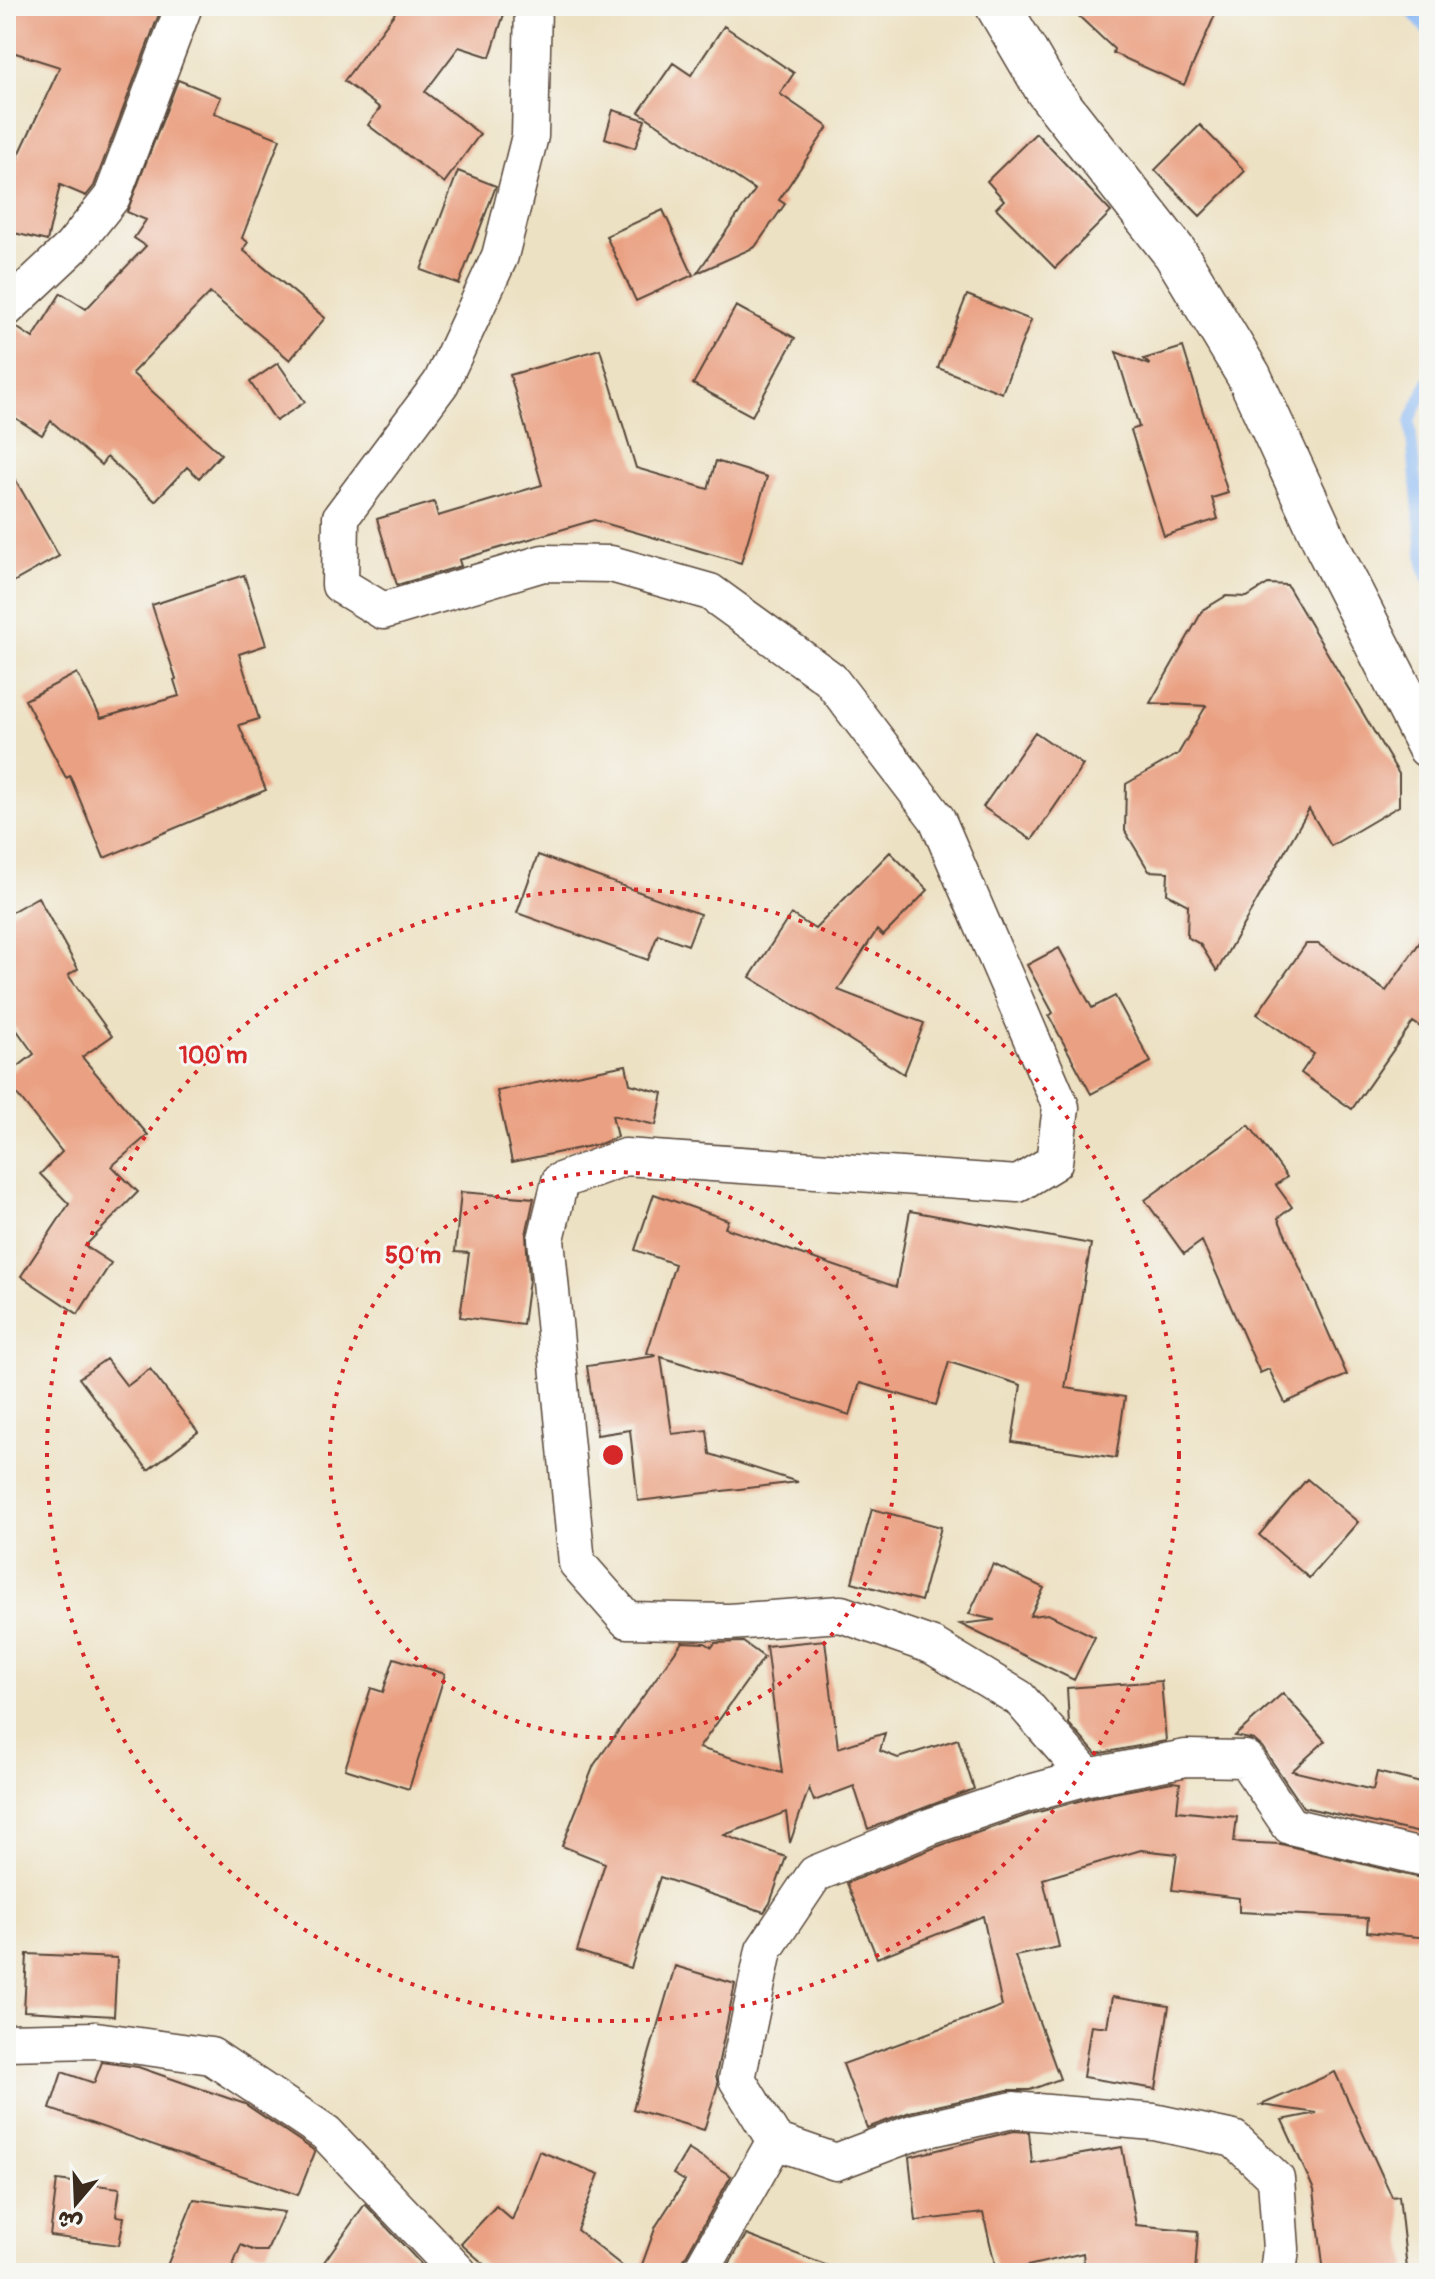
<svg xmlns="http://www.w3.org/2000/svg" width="1435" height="2279" font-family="Pangolin,'Playpen Sans Arabic',sans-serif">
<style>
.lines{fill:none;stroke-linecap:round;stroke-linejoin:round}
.stream{stroke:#8ab9f5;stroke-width:11}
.building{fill:#eaa082}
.minor-casing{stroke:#564537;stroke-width:39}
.tertiary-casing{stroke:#564537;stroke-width:47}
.minor{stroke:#fff;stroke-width:36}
.tertiary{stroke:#fff;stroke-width:44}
.ring{fill:none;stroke:#d62828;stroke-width:4;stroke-dasharray:4 8}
.centre{fill:#d62828;stroke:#f6f6f2;stroke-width:4}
.ring-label{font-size:24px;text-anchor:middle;font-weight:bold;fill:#d62828;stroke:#f6f6f2;stroke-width:6;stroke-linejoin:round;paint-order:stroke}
</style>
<rect width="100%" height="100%" fill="#f6f6f2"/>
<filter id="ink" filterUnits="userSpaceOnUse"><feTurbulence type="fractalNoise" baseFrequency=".0125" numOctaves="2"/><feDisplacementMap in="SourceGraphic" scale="16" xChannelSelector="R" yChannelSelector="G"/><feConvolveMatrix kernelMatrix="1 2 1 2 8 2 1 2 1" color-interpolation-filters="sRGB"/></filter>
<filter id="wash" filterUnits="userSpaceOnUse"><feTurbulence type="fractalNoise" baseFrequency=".006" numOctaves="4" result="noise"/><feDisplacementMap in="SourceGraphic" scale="32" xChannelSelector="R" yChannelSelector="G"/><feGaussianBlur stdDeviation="1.8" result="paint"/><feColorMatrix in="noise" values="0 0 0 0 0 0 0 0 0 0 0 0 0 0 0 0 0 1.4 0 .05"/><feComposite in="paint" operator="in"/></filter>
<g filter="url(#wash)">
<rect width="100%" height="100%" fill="#ede1c3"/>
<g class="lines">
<path class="stream" d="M 1407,6 L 1429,33
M 1429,380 L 1410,421 L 1424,569 L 1429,579"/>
</g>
<g id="blocks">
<path class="building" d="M 18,6 L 162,6 L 94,186 L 86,196 L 60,185 L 47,241 L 6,231 L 6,159 L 16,161 L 60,67 L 6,50 Z
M 400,6 L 481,6 L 504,14 L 490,57 L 459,47 L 425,92 L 480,134 L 444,183 L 368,125 L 380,108 L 344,81 Z
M 1068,6 L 1219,6 L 1184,85 L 1113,53 L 1114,49 Z
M 724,26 L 794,73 L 780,94 L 828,127 L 779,200 L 785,204 L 755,247 L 697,273 L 755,190 L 639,112 L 673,63 L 691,75 Z
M 178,80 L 221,97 L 214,113 L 280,139 L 242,238 L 248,242 L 243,250 L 325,318 L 290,360 L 210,293 L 132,373 L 221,454 L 199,478 L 187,467 L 155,501 L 107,457 L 101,465 L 51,421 L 42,435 L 6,412 L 6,329 L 16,327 L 33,338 L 61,293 L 86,309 L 146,246 L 134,238 L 146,220 L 127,212 Z
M 613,110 L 645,120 L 635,148 L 605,138 Z
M 1200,125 L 1245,171 L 1200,216 L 1155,170 Z
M 1036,133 L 1111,212 L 1055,268 L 996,208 L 1004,200 L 987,181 Z
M 458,171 L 496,186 L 459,284 L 421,270 Z
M 663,210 L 693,275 L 636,301 L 606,236 Z
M 967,295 L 1031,320 L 1002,393 L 938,368 Z
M 736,306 L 795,338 L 752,416 L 693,384 Z
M 1183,347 L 1228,493 L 1212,498 L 1218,519 L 1164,536 L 1131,430 L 1139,427 L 1116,352 L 1150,365 L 1144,359 Z
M 600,349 L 636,468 L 708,489 L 716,461 L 767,477 L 741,563 L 594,520 L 459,560 L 461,566 L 397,585 L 377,519 L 434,502 L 438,516 L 542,485 L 510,375 Z
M 278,363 L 305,402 L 276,421 L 250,382 Z
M 6,463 L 59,556 L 6,586 Z
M 244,575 L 266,645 L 239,654 L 259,719 L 239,725 L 266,790 L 104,858 L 70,776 L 66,778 L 25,700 L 77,673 L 101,718 L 179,696 L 174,680 L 176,679 L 152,605 Z
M 1268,584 L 1287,585 L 1399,774 L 1399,806 L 1331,846 L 1309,809 L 1217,971 L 1200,944 L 1187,937 L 1188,905 L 1167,894 L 1168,872 L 1149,871 L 1125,831 L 1126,784 L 1178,754 L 1206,706 L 1150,703 L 1203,610 L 1226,596 L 1247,597 Z
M 1035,732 L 1083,765 L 1032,840 L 983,807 Z
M 890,852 L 928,890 L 883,936 L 877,930 L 838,990 L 924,1023 L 904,1074 L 750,977 L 791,914 L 815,929 Z
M 538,855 L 700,914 L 688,945 L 658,934 L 648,960 L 517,913 Z
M 38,897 L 78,969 L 68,975 L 112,1036 L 82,1057 L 148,1135 L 112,1166 L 138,1192 L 85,1246 L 111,1263 L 78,1314 L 21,1276 L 69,1204 L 40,1174 L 62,1152 L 6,1080 L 6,1076 L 34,1054 L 6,1015 L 6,915 Z
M 1429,929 L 1429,1033 L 1413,1022 L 1352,1109 L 1301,1073 L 1314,1054 L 1257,1014 L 1306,944 L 1318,944 L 1386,991 Z
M 1059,948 L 1092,1008 L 1115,996 L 1151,1062 L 1091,1094 L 1049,1016 L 1053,1013 L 1027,965 Z
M 626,1065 L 630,1084 L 663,1093 L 656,1125 L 612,1115 L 617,1137 L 600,1144 L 512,1162 L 497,1091 Z
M 1249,1125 L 1287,1177 L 1276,1185 L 1292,1207 L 1278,1218 L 1347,1375 L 1285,1403 L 1269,1369 L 1260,1373 L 1202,1241 L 1184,1254 L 1145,1200 Z
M 461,1192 L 534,1198 L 526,1235 L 529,1280 L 523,1325 L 460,1317 L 469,1253 L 455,1252 Z
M 654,1194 L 728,1220 L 725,1228 L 896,1287 L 910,1211 L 1091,1244 L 1065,1388 L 1125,1397 L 1116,1458 L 1012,1442 L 1021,1385 L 949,1362 L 936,1405 L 860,1383 L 850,1415 L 661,1357 L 672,1434 L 707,1430 L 710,1454 L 798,1482 L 638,1501 L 630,1430 L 597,1435 L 587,1366 L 656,1356 L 647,1353 L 675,1264 L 635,1250 Z
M 106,1359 L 127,1386 L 150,1369 L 198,1432 L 148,1470 L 79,1378 Z
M 1307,1479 L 1358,1522 L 1309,1578 L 1259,1535 Z
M 872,1509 L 941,1527 L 921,1601 L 852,1582 Z
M 993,1564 L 1044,1588 L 1030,1616 L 1048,1614 L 1095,1637 L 1074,1680 L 960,1624 L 995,1620 L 969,1614 Z
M 825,1640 L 838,1748 L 885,1733 L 880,1751 L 898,1758 L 958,1739 L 974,1789 L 868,1829 L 854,1786 L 814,1801 L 809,1788 L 790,1843 L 786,1812 L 724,1835 L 786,1857 L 770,1903 L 764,1912 L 660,1877 L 631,1968 L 577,1951 L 605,1863 L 562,1846 L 594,1765 L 682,1642 L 705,1643 L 712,1647 L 715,1643 L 743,1642 L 764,1657 L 699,1748 L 782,1773 L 766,1646 Z
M 394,1658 L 445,1674 L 409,1789 L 345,1769 L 371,1688 L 383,1692 Z
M 1161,1681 L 1166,1741 L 1096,1754 L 1069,1724 L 1067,1688 Z
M 1283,1693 L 1325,1741 L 1292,1771 L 1373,1790 L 1377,1772 L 1429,1785 L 1429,1835 L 1303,1807 L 1262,1747 L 1254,1740 L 1235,1736 Z
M 1172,1782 L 1180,1783 L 1177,1811 L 1237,1817 L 1234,1842 L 1281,1844 L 1416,1877 L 1429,1877 L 1429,1938 L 1367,1932 L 1368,1918 L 1239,1912 L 1239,1898 L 1172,1890 L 1177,1854 L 1141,1850 L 1043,1879 L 1059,1947 L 1015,1956 L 1060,2079 L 1030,2090 L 1008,2090 L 910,2112 L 867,2128 L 843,2064 L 1002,2006 L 983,1916 L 877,1958 L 847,1883 L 936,1847 L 1028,1815 L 1093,1797 Z
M 27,1954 L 117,1958 L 114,2016 L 24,2011 Z
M 675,1966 L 735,1984 L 716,2075 L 718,2084 L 704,2130 L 633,2109 Z
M 1112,1997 L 1169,2006 L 1156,2089 L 1083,2077 L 1091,2025 L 1107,2027 Z
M 102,2062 L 138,2067 L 245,2104 L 312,2149 L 315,2152 L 298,2195 L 50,2109 L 62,2072 L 94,2083 Z
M 1335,2072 L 1392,2197 L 1399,2196 L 1407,2269 L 1374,2273 L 1324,2273 L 1314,2190 L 1282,2120 L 1317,2113 L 1261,2105 Z
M 1014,2131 L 1029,2132 L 1032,2163 L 1122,2147 L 1136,2225 L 1198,2231 L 1195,2273 L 1085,2273 L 1083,2253 L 997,2273 L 983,2213 L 916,2221 L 909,2157 Z
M 688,2149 L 731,2176 L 682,2263 L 679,2273 L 639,2273 L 656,2226 L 685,2181 L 673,2174 Z
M 539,2151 L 599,2174 L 577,2230 L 631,2273 L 494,2273 L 461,2244 L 496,2206 L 512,2220 Z
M 57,2180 L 120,2188 L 116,2216 L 124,2217 L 119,2245 L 50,2236 Z
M 194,2199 L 284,2212 L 267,2251 L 255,2251 L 241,2245 L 230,2273 L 164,2273 Z
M 365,2204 L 422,2265 L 417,2273 L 339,2273 L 324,2262 Z
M 746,2235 L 839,2270 L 838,2273 L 744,2273 L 728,2266 Z"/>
</g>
</g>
<g filter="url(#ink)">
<use href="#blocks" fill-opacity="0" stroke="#564537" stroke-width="2"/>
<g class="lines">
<defs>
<path id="minor" d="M 533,6 L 530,136 L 500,256 L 441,383 L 341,517 L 340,585 L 383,611 L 543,563 L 611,564 L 710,592 L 830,679 L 937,819 L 1061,1107 L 1054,1162 L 1018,1184 L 625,1157 L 560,1181 L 546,1239 L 577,1563 L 627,1620 L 729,1622 L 841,1614 L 933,1646 L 1019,1698 L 1088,1777
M 6,309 L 72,247 L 112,197 L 184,6
M 6,2042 L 96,2040 L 211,2056 L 326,2133 L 459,2273
M 700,2273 L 775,2141
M 1278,2273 L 1281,2249 L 1276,2179 L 1234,2139 L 1154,2122 L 1013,2110 L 915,2132 L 836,2162 L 775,2141 L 737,2079 L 764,1950 L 815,1874 L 929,1827 L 1022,1795 L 1088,1777 L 1186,1758 L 1245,1759 L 1290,1826 L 1421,1857 L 1429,1856"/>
<path id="tertiary" d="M 998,6 L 1048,91 L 1175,253 L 1249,376 L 1328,548 L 1429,746"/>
</defs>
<use href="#minor" class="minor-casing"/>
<use href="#tertiary" class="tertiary-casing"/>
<use href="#minor" class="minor"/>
<use href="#tertiary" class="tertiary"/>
</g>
</g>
<g class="ring">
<circle cx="613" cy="1455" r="283"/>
<circle cx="613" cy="1455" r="566"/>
</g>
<circle cx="613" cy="1455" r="12" class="centre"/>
<g class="ring-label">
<text x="213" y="1063">100 m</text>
<text x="413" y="1263">50 m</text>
</g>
<rect width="1435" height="2279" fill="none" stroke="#f6f6f2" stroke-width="32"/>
<g transform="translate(76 2203) rotate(199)" stroke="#f6f6f2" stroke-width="6" paint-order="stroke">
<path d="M0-6L14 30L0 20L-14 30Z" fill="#3b2a1e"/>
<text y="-12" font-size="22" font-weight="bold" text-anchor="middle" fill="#3b2a1e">ش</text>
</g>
</svg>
